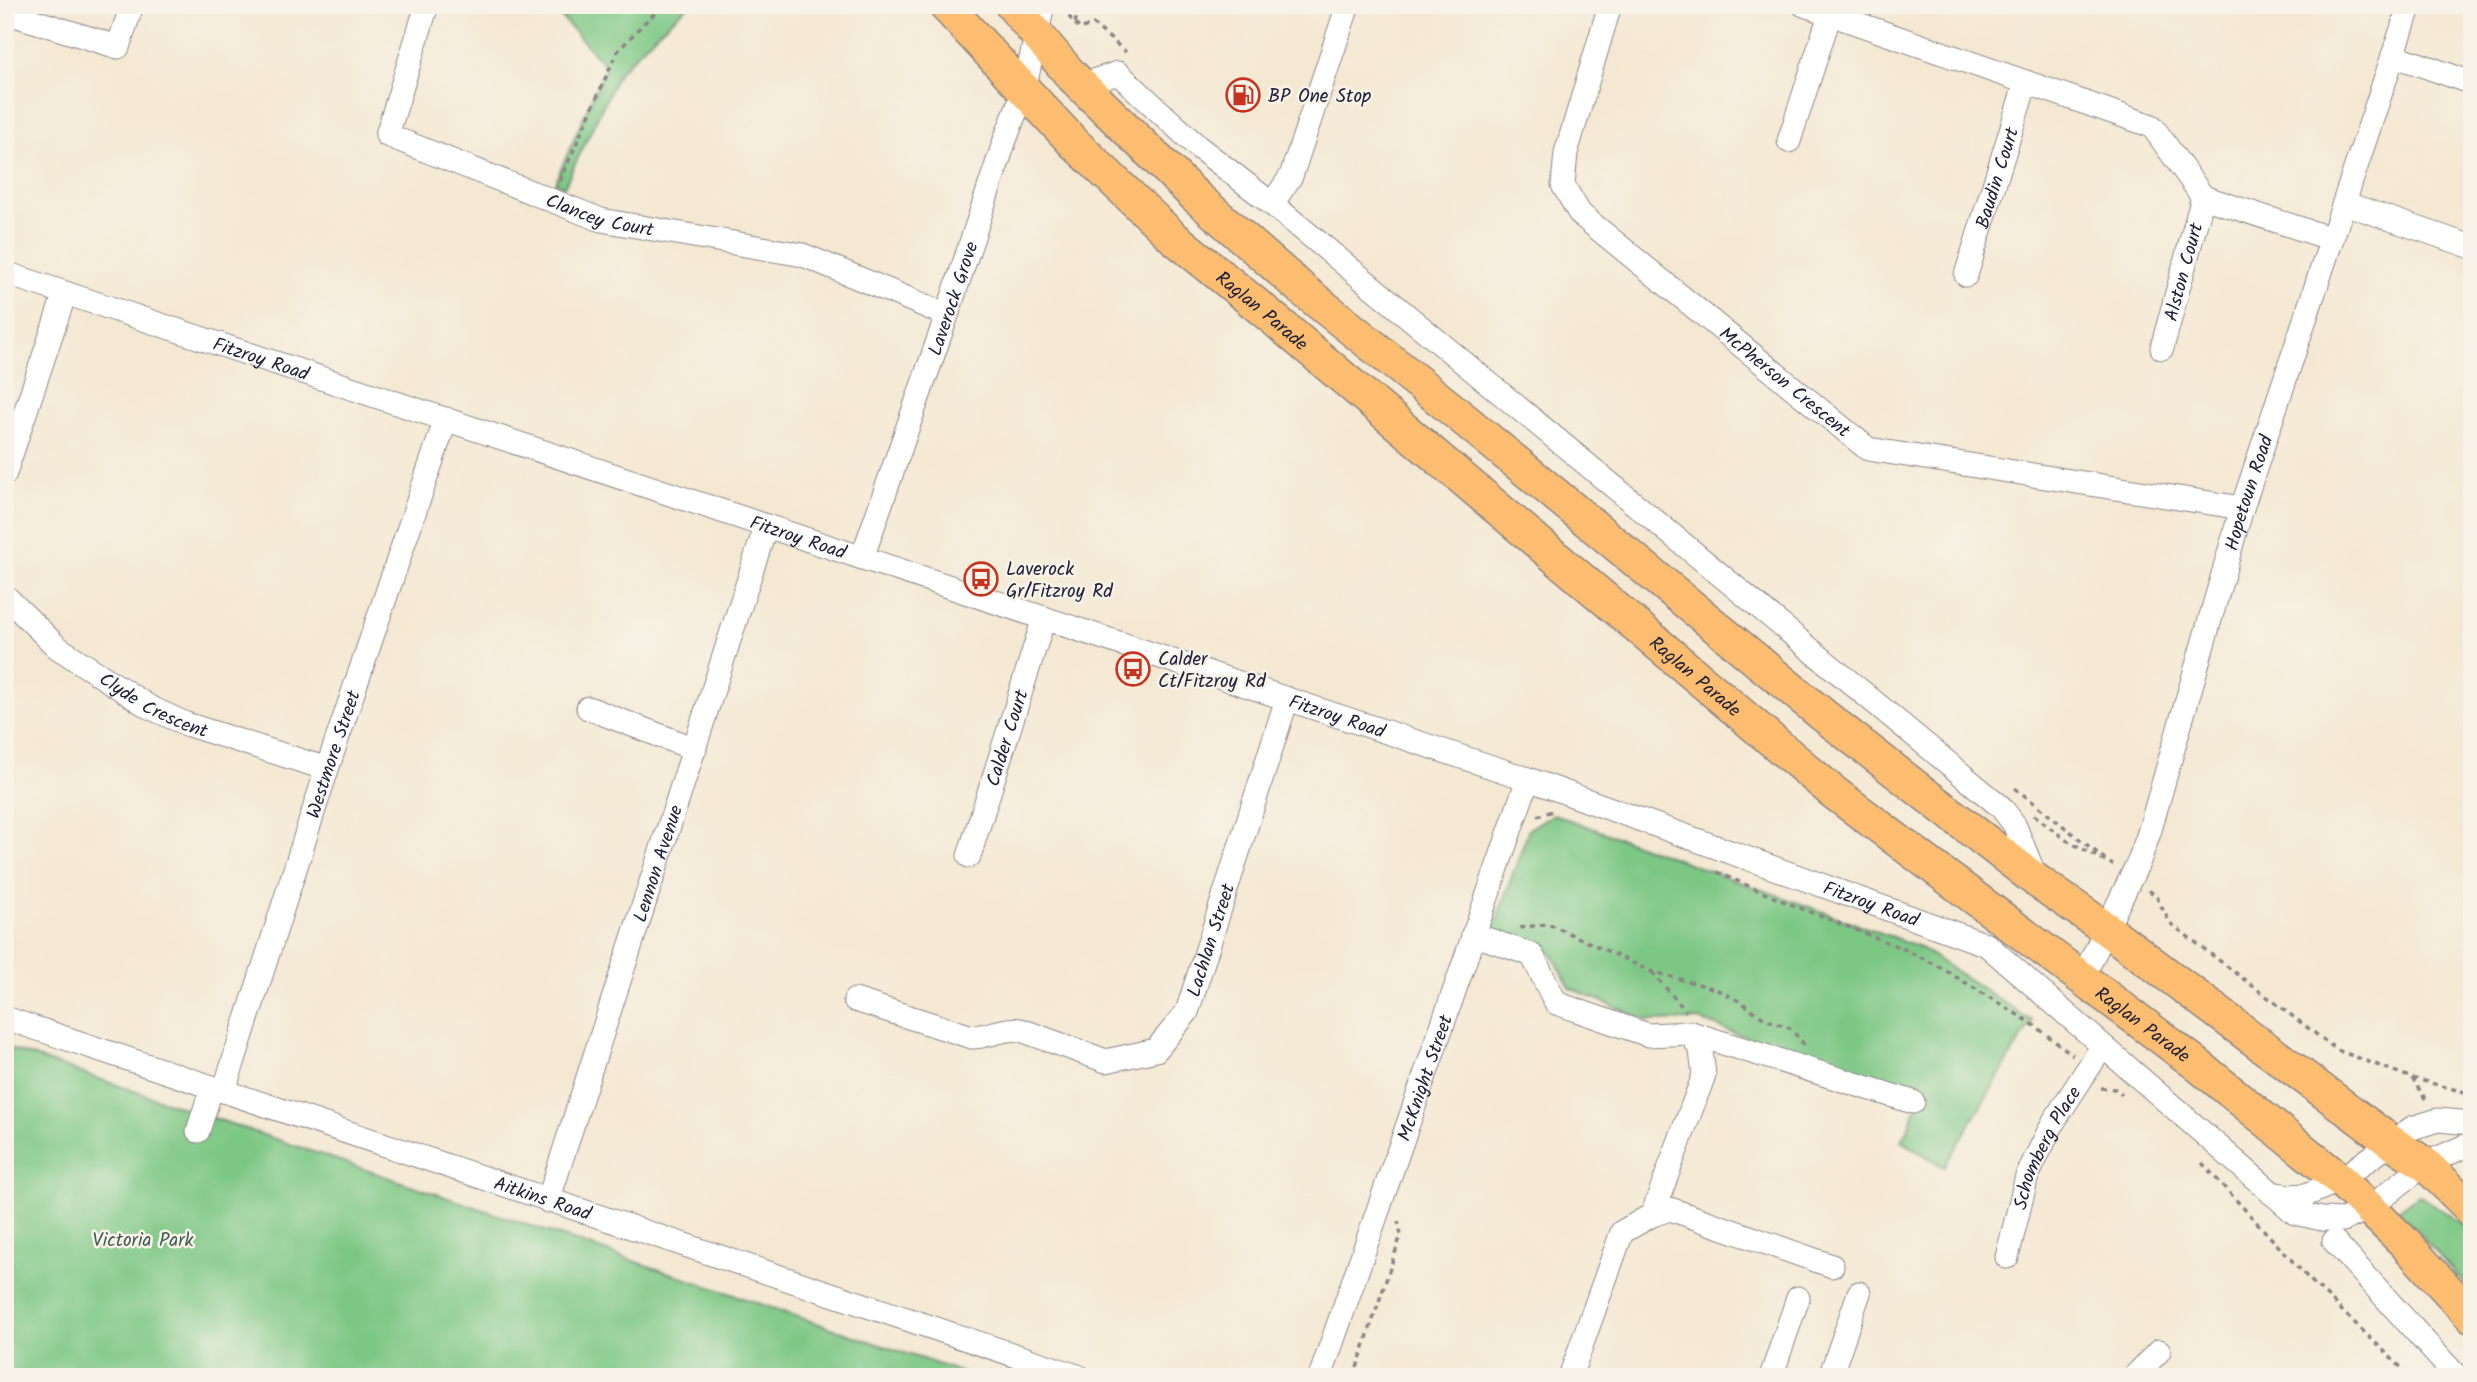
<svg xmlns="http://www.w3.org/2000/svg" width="2477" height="1382" font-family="Kalam,sans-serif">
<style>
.green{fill:#7dc784;stroke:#507460;stroke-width:2}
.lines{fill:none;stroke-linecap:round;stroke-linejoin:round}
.minor-casing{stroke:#8b8586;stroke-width:25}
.highway-casing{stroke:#8b8586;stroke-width:36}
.path{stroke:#8b8586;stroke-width:3.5;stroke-dasharray:5 5;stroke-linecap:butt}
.minor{stroke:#fff;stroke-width:23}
.highway{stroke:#fcbd6f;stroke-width:33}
.labels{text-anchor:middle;stroke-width:5;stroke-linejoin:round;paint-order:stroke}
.poi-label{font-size:19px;fill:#22223b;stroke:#f7f3e8;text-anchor:start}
.street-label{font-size:19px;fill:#22223b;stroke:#f7f3e8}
.park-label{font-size:19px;fill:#425c55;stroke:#f7f3e8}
</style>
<rect width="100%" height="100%" fill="#f7f3e8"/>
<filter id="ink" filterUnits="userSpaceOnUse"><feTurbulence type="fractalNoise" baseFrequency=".0143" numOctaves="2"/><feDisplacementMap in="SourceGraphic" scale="14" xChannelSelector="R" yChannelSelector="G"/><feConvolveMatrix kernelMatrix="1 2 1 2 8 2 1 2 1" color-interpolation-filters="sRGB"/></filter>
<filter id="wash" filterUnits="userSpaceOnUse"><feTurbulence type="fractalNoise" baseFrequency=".00686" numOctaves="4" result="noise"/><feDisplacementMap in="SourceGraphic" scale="28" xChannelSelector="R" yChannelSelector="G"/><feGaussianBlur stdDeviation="1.57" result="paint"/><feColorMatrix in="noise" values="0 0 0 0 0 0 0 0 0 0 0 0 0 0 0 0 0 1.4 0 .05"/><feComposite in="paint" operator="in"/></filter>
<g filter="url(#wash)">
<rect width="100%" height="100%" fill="#f4e8d2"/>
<path class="green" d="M 550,5 L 689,5 L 658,32 L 619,72 L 564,187 L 555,183 L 606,66 Z
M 1553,814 L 1917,946 L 2032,1021 L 1944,1167 L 1902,1141 L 1921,1097 L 1795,1055 L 1699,1020 L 1648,1021 L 1570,988 L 1551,952 L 1492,932 L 1529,829 Z
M 5,1047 L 975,1377 L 5,1377 Z
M 2419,1195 L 2472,1230 L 2472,1292 L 2398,1210 Z"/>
</g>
<g filter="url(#ink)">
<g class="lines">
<defs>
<g id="minor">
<path id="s1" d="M 427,5 L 387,135 L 601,220 L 803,255 L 947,315"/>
<path id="s2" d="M 1610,5 L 1566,153 L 1563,185 L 1580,214 L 1868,449 L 2242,508"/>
<path d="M 1804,5 L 2152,126 L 2203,197 L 2332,239"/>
<path d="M 5,12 L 118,47 L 132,5"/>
<path d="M 2393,55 L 2472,83"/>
<path d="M 1081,85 L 1118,73 L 1197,146 L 1272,204 L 2001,807 L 2014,824 L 2036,878"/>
<path d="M 1789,141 L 1830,14"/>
<path d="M 2344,203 L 2472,247"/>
<path d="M 1272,204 L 1291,176 L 1348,5"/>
<path id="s3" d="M 5,273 L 1528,779 L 1987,945 L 2295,1213 L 2322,1219 L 2343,1220 L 2368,1209 L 2425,1164 L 2472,1143"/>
<path id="s4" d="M 1966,275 L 2026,82"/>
<path id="s5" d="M 2162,348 L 2203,197"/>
<path d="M 5,473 L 65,293"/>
<path id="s6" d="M 862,558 L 947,315 L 1005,140 L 1024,90 L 1043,5"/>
<path id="s7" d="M 5,596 L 57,647 L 149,707 L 186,724 L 327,769"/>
<path d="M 588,708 L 695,749"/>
<path id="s8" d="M 969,856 L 1044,618"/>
<path d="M 1473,934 L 1532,955 L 1556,1003 L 1648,1035 L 1691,1033 L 1913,1102"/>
<path id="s9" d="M 2083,977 L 2139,861 L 2149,833 L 2242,508 L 2410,5"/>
<path id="s10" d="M 855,1000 L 972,1037 C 989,1037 1004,1027 1021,1030 L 1106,1061 L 1156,1050 L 1187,1012 L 1287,699"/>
<path id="s11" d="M 5,1018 L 1080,1377"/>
<path id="s12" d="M 224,1091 L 327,769 L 446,419"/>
<path d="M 198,1131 L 212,1087"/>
<path d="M 2271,1193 L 2290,1196 L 2306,1195 L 2340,1180 L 2412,1128 L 2438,1120 L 2472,1123"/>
<path id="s13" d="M 548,1201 L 766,526"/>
<path d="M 1652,1215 L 1704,1075 L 1701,1051 L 1691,1033"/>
<path d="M 2334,1241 L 2457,1377"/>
<path id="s14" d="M 2007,1257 L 2027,1176 L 2054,1121 L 2102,1047"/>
<path id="s15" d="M 1320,1377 L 1528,779"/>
<path d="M 1570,1377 L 1622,1232 L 1652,1215 L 1670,1209 L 1832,1266"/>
<path d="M 1771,1377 L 1798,1298"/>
<path d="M 1830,1377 L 1859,1293"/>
<path d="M 2134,1377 L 2159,1351"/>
</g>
<g id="highway">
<path id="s16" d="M 945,5 L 1074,143 L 1173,237 L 1269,315 L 1833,792 L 2194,1062 L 2340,1180 L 2404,1242 L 2472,1317"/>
<path d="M 1012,5 L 1071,75 L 1194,195 L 1303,290 L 1449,407 L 1823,715 L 2037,881 L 2105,928 L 2391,1142 L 2425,1164 L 2472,1210"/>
</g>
</defs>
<use href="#minor" class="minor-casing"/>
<use href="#highway" class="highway-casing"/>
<path class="path" d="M 1062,9 L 1080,29 L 1093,24 L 1126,52
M 1075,23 L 1080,5
M 560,181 L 617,52 L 644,23 L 664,5
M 2015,788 L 2105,859
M 2034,815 L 2066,840 L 2113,865
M 1537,816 L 1553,811
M 1717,872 L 1780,900 L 1904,949 L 1940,967 L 2031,1023 L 2073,1055
M 2149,890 L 2157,898 L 2170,923 L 2337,1050 L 2412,1078 L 2472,1094
M 1520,928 L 1547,924 L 1556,927 L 1650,971 L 1716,989 L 1741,1002 L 1765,1019 L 1790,1028 L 1803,1043 L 1804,1047
M 1652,972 L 1686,1011
M 2412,1078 L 2428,1103
M 2101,1088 L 2115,1089 L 2122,1094
M 2202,1163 L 2307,1277 L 2411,1377
M 1354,1377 L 1401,1235 L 1398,1221"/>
<use href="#minor" class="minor"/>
<use href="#highway" class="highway"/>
</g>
</g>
<defs>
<symbol id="fuel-ring" viewBox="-11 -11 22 22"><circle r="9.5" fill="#f7f3e8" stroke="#c8321e" stroke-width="1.5"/><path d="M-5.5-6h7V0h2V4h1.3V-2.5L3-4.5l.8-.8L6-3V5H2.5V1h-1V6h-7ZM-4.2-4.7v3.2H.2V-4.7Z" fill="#c8321e"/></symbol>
<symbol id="bus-ring" viewBox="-11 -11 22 22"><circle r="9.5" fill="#f7f3e8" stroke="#c8321e" stroke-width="1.5"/><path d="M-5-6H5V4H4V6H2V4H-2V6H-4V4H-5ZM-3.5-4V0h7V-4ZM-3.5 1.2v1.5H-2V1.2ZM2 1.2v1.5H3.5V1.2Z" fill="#c8321e"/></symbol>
</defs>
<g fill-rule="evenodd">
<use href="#fuel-ring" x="1224" y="76" width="38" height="38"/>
<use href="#bus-ring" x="962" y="560" width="38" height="38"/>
<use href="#bus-ring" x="1114" y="650" width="38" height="38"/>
</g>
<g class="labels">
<g class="poi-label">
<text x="1268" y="102">BP One Stop</text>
<text x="1006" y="575">Laverock<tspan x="1006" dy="22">Gr/Fitzroy Rd</tspan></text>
<text x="1158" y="665">Calder<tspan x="1158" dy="22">Ct/Fitzroy Rd</tspan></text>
</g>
<g class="street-label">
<text dy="7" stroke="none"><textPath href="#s4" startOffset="102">Baudin Court</textPath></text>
<text dy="7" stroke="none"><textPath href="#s1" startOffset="364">Clancey Court</textPath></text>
<text dy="7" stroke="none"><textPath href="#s5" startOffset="79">Alston Court</textPath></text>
<text dy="7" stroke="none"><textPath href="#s6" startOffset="275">Laverock Grove</textPath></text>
<text dy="7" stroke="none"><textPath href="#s16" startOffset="441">Raglan Parade</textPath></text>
<text dy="7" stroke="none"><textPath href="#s3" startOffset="270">Fitzroy Road</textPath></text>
<text dy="7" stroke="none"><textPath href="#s2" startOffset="485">McPherson Crescent</textPath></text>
<text dy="7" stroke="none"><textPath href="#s9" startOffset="513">Hopetoun Road</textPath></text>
<text dy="7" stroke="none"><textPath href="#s3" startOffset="836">Fitzroy Road</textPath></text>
<text dy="7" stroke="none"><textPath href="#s16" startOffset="1008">Raglan Parade</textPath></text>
<text dy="7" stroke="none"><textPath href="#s7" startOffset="186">Clyde Crescent</textPath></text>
<text dy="7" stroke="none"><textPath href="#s3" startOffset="1404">Fitzroy Road</textPath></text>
<text dy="7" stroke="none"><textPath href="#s8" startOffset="124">Calder Court</textPath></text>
<text dy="7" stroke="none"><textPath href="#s12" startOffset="354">Westmore Street</textPath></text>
<text dy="7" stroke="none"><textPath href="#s13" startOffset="355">Lennon Avenue</textPath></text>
<text dy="7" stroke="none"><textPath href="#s3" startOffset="1970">Fitzroy Road</textPath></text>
<text dy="7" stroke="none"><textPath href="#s10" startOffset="439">Lachlan Street</textPath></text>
<text dy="7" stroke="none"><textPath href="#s16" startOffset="1575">Raglan Parade</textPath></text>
<text dy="7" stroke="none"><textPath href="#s15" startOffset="317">McKnight Street</textPath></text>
<text dy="7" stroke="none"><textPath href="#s14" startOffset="117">Schomberg Place</textPath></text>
<text dy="7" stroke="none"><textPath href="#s11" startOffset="567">Aitkins Road</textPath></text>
</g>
<g class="park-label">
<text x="143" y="1246">Victoria Park</text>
</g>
</g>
<rect width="2477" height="1382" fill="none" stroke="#f7f3e8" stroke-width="28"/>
</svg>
